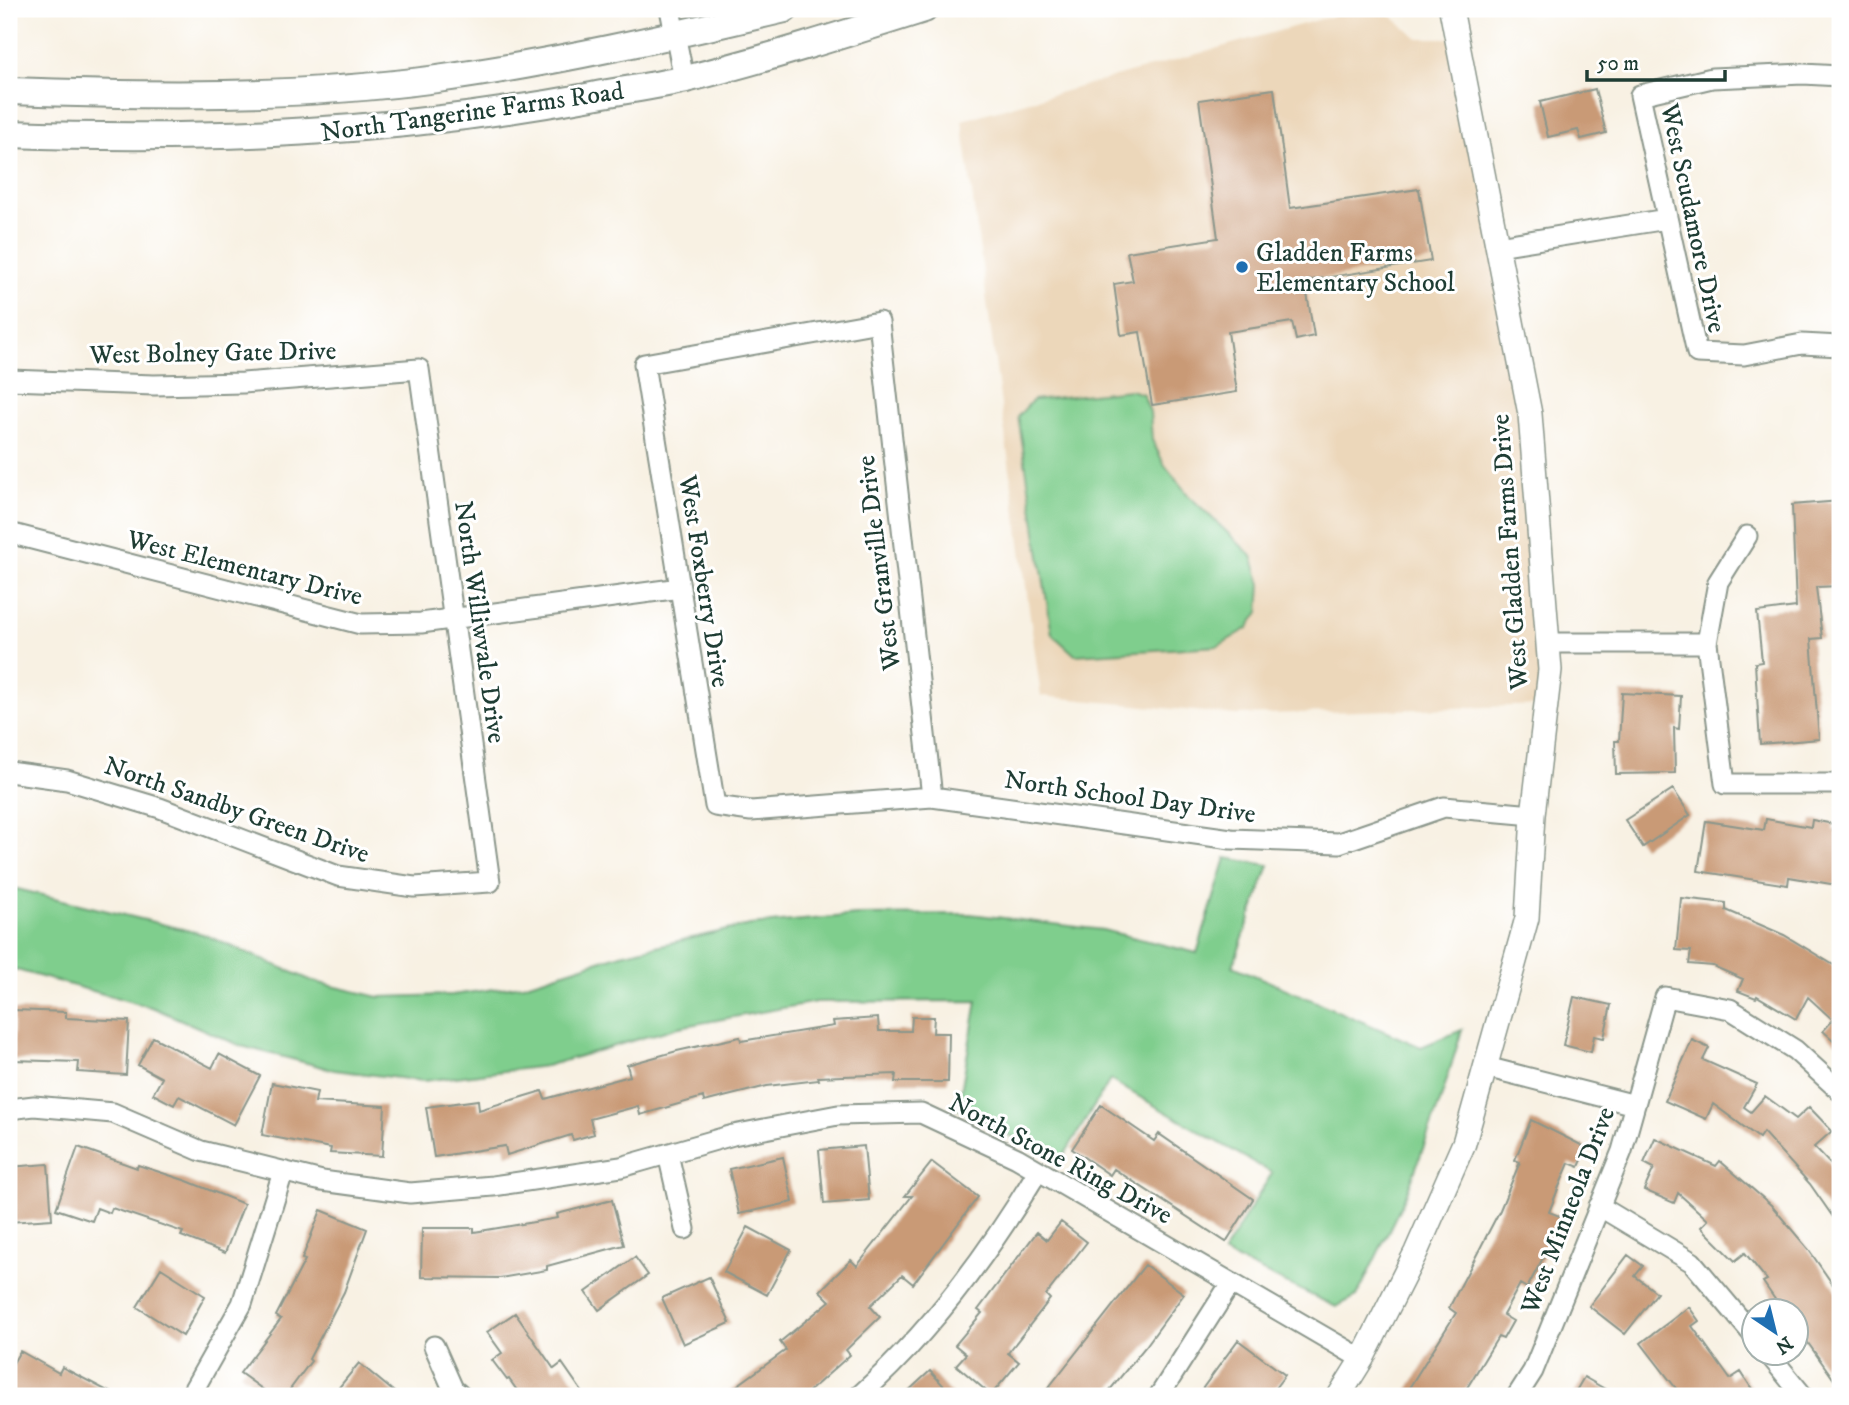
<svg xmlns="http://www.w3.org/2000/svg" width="1849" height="1405" font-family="'IM FELL DW Pica',serif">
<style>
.built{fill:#ecd7ba}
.green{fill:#7fce8d;stroke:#4f8660;stroke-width:2}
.building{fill:#c99a76}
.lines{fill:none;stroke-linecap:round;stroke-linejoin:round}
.minor-casing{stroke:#8c978c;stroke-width:23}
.tertiary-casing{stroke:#8c978c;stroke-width:26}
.secondary-casing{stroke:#8c978c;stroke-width:30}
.minor{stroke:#fff;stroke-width:19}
.tertiary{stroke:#fff;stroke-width:23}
.secondary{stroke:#fff;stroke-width:26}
.poi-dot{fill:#1f6fb2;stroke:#fff;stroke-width:2.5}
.labels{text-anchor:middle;stroke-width:6;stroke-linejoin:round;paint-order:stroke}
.street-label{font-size:26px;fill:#1f3d34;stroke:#fff}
.poi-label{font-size:26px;fill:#1f3d34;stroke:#fff;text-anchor:start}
</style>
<rect width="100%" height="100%" fill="#fff"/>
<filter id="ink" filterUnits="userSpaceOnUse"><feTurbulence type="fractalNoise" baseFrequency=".0143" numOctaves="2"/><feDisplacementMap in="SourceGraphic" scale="14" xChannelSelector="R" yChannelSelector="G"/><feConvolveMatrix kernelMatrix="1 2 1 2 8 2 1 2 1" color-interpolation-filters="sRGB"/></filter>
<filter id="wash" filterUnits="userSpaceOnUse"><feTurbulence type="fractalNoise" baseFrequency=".00686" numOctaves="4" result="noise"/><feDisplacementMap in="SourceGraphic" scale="28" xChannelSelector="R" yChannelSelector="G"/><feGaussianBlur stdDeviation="1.57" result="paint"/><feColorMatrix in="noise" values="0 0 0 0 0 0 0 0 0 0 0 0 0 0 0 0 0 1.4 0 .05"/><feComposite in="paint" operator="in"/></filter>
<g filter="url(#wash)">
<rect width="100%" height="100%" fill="#f8f1e3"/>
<path class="built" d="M 1357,9 L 1383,9 L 1418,38 L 1457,38 L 1530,414 L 1546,705 L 1237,715 L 1041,696 L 962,120 Z"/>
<path class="green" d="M 1130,390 L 1143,394 L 1150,412 L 1152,440 L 1164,464 L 1189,496 L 1252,556 L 1261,584 L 1259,612 L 1248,628 L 1218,646 L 1075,655 L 1052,634 L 1018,416 L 1033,400 Z
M 1226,858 L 1269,865 L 1233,966 L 1421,1047 L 1462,1030 L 1440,1102 L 1406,1195 L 1357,1296 L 1336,1307 L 1223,1253 L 1272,1173 L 1110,1080 L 1060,1162 L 958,1108 L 977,1001 L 816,1002 L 679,1027 L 546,1066 L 423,1081 L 334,1070 L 241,1046 L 154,1008 L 9,968 L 9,887 L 203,934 L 315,982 L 379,997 L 452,995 L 523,985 L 621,954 L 750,925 L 856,915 L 970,914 L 1103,930 L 1197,953 Z"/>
<g id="blocks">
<path class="building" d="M 1274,89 L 1290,208 L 1419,189 L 1431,261 L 1305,281 L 1314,336 L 1296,340 L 1292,322 L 1228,332 L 1237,392 L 1152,405 L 1140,332 L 1121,335 L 1114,284 L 1133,281 L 1127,252 L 1218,238 L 1199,100 Z
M 1595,89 L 1606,133 L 1581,139 L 1578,130 L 1548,137 L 1540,102 Z
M 1840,501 L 1840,586 L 1816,587 L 1822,638 L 1811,639 L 1819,739 L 1760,744 L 1755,663 L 1762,662 L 1757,612 L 1796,607 L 1792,505 Z
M 1622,693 L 1681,696 L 1679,729 L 1674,728 L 1675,773 L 1616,774 L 1615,741 L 1619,741 Z
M 1673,789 L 1690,815 L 1643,847 L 1625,820 Z
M 1766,819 L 1811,827 L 1812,820 L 1834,824 L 1833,830 L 1840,831 L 1837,885 L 1789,877 L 1788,885 L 1698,871 L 1706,821 L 1764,830 Z
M 1681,898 L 1726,903 L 1726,910 L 1784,935 L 1840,969 L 1840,1046 L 1823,1031 L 1833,1020 L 1808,997 L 1796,1019 L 1757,996 L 1756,998 L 1738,991 L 1743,979 L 1713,966 L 1689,964 L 1691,951 L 1676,950 Z
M 1574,997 L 1611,1005 L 1604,1038 L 1594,1036 L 1591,1052 L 1563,1045 Z
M 14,1010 L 66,1012 L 66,1018 L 129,1021 L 126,1075 L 78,1072 L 79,1062 L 13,1060 Z
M 912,1017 L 934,1017 L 933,1033 L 949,1033 L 948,1082 L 895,1082 L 896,1074 L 818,1077 L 819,1080 L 767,1086 L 704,1102 L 703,1097 L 640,1115 L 638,1106 L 590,1119 L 594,1134 L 573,1140 L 571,1135 L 507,1155 L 505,1146 L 434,1157 L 426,1107 L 478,1100 L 479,1110 L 542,1091 L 545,1099 L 630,1076 L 627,1065 L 677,1051 L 740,1037 L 741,1041 L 834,1026 L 833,1021 L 878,1018 L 879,1031 L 911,1031 Z
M 153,1037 L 212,1068 L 219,1054 L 260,1076 L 234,1125 L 179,1096 L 174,1105 L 153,1094 L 162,1078 L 138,1065 Z
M 1692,1040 L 1709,1048 L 1703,1060 L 1757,1084 L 1744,1107 L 1751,1112 L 1765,1096 L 1796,1119 L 1809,1107 L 1832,1131 L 1814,1147 L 1832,1166 L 1840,1160 L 1840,1227 L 1810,1184 L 1763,1132 L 1759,1138 L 1713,1104 L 1706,1119 L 1665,1101 Z
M 272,1083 L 317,1092 L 315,1102 L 385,1106 L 382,1156 L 330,1153 L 331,1148 L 262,1135 Z
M 1101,1105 L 1154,1141 L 1159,1134 L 1253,1199 L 1226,1242 L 1114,1169 L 1110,1175 L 1072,1149 Z
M 1531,1120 L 1587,1148 L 1579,1167 L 1569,1163 L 1558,1189 L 1549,1212 L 1562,1217 L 1551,1243 L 1527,1288 L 1520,1284 L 1503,1315 L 1513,1321 L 1503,1339 L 1498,1337 L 1462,1396 L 1404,1396 L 1456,1313 L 1449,1308 L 1500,1210 L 1520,1162 L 1515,1160 Z
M 1655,1138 L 1716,1166 L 1720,1161 L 1771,1205 L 1809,1250 L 1840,1295 L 1840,1388 L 1796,1326 L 1796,1311 L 1783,1311 L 1763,1282 L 1767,1280 L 1745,1253 L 1735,1261 L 1701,1227 L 1708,1220 L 1678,1193 L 1674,1203 L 1644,1190 L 1654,1168 L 1644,1163 Z
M 864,1146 L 869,1200 L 824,1204 L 819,1150 Z
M 78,1147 L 137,1168 L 138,1165 L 187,1181 L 244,1204 L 225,1253 L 181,1236 L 183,1232 L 112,1208 L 110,1213 L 97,1208 L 92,1221 L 56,1209 Z
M 783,1157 L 793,1202 L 739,1214 L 729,1169 Z
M 932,1162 L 978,1197 L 913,1284 L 902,1275 L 870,1306 L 880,1317 L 846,1350 L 850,1355 L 804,1396 L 723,1396 L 786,1350 L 780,1342 L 830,1301 L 820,1291 L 851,1260 L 857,1266 L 912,1196 L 905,1196 Z
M 48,1164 L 52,1219 L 9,1222 L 9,1167 Z
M 612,1200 L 624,1245 L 547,1266 L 547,1270 L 500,1278 L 421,1277 L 422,1228 L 474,1228 L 474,1232 L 558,1218 L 557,1214 Z
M 321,1210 L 367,1229 L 344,1292 L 309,1359 L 311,1361 L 285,1396 L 272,1396 L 240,1373 L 281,1319 L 276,1316 L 305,1260 L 302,1259 Z
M 1061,1222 L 1087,1242 L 1046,1295 L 1050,1299 L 1008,1353 L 1019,1362 L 991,1395 L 956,1365 L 966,1354 L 955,1345 L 982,1313 L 978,1310 L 1037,1232 L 1047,1240 Z
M 748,1227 L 791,1250 L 767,1295 L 724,1272 Z
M 1628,1255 L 1643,1266 L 1635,1276 L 1657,1293 L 1625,1334 L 1589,1306 Z
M 635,1257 L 648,1275 L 599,1310 L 586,1292 Z
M 1145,1265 L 1184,1294 L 1146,1346 L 1105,1396 L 1042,1396 Z
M 161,1268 L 205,1296 L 183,1336 L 137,1307 Z
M 709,1277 L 730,1323 L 683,1344 L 662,1298 Z
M 1689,1307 L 1699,1321 L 1692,1326 L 1730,1379 L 1741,1372 L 1752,1389 L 1742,1396 L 1682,1396 L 1641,1343 Z
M 515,1313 L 554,1369 L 562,1363 L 585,1396 L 521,1396 L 509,1379 L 507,1380 L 492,1360 L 502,1353 L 487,1332 Z
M 1238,1340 L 1285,1375 L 1269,1396 L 1197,1396 Z
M 20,1351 L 59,1373 L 62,1367 L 117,1396 L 9,1396 L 9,1370 Z
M 359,1363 L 399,1396 L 332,1396 Z
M 930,1371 L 953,1396 L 903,1396 Z
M 1584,1377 L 1617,1396 L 1573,1396 Z"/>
</g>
</g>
<g filter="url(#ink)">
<use href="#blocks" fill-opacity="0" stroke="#8c978c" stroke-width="2"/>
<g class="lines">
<defs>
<path id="minor" d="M 670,9 L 684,79
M 1840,76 L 1803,74 L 1712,78 L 1640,95 L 1697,353 L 1744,355 L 1802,344 L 1840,346
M 1498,246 L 1667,219
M 9,380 L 154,385 L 243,383 L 419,369 L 490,882 L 414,887 L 338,876 L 160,808 L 67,780 L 9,772
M 9,533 L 361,624 L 421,623 L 680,588
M 1747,536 L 1718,582 L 1707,643 L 1725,784 L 1840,784
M 1548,643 L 1707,643
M 932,797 L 879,322 L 644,364 L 715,806 L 751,811 L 932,797 L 1231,839 L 1339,843 L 1444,807 L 1533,815
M 1486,1067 L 1635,1105
M 9,1109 L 34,1106 L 113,1113 L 201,1151 L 322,1181 L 410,1193 L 493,1186 L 621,1167 L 733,1135 L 838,1115 L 921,1113 L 1017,1158 L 1362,1359
M 668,1154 L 685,1229
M 1599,1206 L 1692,1262 L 1755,1337
M 434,1346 L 453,1389 L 461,1396
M 1767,1352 L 1803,1396
M 190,1396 L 242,1304 L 283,1172
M 859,1396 C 931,1332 989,1253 1038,1171
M 1159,1396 L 1231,1283
M 1517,1396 L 1533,1371 L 1622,1151 L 1665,997 L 1730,1009 L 1795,1050 L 1840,1091"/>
<path id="tertiary" d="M 1339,1396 L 1362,1359 L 1416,1252 L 1464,1143 L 1527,918 L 1533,815 L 1550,670 L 1530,414 L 1451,9"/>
<path id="secondary" d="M 9,91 C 151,96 296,98 437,79 C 554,63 670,36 785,9
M 9,134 C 210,141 394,133 592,96 C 623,90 655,86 686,79 C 766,59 845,34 924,9"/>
</defs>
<use href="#minor" class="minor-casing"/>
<use href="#tertiary" class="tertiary-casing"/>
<use href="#secondary" class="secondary-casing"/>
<use href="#minor" class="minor"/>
<use href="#tertiary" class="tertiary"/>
<use href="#secondary" class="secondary"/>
</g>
</g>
<circle class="poi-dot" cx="1242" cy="267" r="7"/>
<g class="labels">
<g class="street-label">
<text transform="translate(472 111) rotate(-8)" y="9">North Tangerine Farms Road</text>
<text transform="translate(1694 218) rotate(78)" y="9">West Scudamore Drive</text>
<text transform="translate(213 352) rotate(-1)" y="9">West Bolney Gate Drive</text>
<text transform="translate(1509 552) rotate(-94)" y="9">West Gladden Farms Drive</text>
<text transform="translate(878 563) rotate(-97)" y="9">West Granville Drive</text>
<text transform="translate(245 567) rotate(14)" y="9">West Elementary Drive</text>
<text transform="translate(705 581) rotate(81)" y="9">West Foxberry Drive</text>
<text transform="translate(481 622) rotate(82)" y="9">North Williwvale Drive</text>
<text transform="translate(1130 796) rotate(8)" y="9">North School Day Drive</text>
<text transform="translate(237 809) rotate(19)" y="9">North Sandby Green Drive</text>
<text transform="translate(1061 1158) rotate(28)" y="9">North Stone Ring Drive</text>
<text transform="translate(1567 1210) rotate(-69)" y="9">West Minneola Drive</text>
</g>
<g class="poi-label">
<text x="1256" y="261">Gladden Farms<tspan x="1256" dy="30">Elementary School</tspan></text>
</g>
</g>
<rect width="1849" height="1405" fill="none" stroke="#fff" stroke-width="35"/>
<g transform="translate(1775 1332) rotate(145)"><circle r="33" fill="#ffffff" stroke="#a5b1ae" stroke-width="2"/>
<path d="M0-5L12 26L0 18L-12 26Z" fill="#1f6fb2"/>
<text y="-10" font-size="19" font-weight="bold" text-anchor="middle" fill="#1f3d34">N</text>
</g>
<path d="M1587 70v10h138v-10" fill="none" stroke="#1f3d34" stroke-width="3.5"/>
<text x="1597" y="70" font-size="21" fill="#1f3d34" stroke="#ffffff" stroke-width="5" paint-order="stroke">50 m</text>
</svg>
